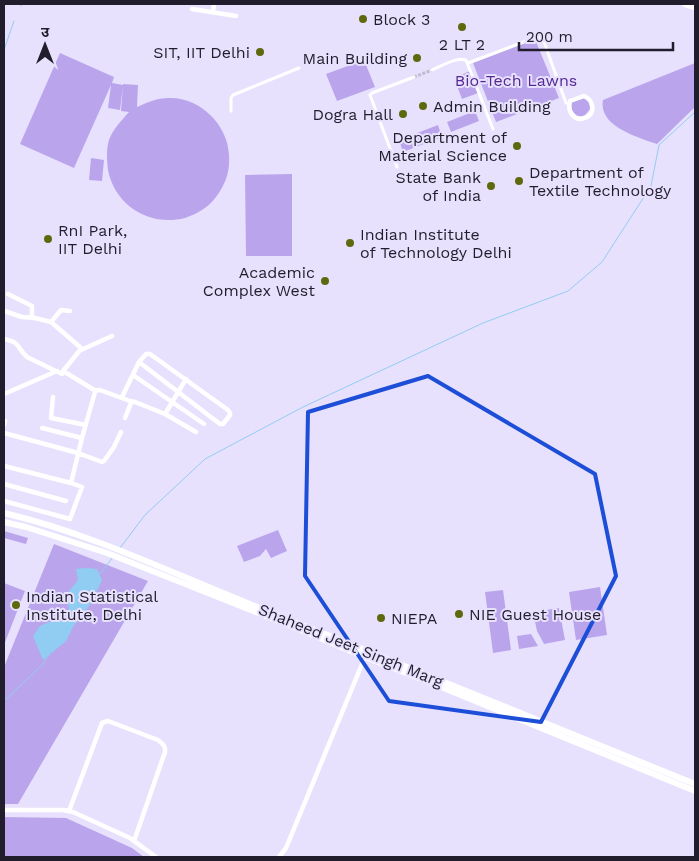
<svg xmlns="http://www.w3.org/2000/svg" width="699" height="861" font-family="'Work Sans','Noto Sans Devanagari',sans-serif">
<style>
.green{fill:#baa5ed}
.water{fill:#91cdf2}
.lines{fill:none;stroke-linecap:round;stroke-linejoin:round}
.stream{stroke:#91cdf2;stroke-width:1}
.pedestrian-tunnel{stroke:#c0bad3;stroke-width:3;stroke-dasharray:3 1.5;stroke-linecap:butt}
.pedestrian{stroke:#fff;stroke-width:3}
.minor{stroke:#fff;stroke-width:4.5}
.secondary{stroke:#fff;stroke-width:6}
.primary{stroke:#fff;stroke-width:7}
.marked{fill:none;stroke:#1d4ed8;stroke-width:4;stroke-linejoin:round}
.poi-dot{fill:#5e690e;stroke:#e8e1fd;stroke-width:2}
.labels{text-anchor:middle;stroke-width:4;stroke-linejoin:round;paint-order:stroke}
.poi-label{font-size:16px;fill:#211d2d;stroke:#e8e1fd;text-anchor:start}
.park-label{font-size:16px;fill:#542994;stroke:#e8e1fd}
.street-label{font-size:16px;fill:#211d2d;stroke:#e8e1fd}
</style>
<rect width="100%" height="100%" fill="#e8e1fd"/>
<path class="green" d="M 535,39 L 559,98 L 496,122 L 473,63 Z
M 60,53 L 114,77 L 112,83 L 123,85 L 120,110 L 108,108 L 111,85 L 74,168 L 20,144 Z
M 364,60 L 375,87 L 337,101 L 326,74 Z
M 695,63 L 695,107 L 657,144 C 637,137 598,126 603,100 Z
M 470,71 L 478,93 L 462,99 L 455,81 L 457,79 L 456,77 Z
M 123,84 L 138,85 L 137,107 C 148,102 157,98 169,98 C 200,97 228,125 229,155 C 230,172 226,183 216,197 C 209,207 197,214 185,218 C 150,227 115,206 108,170 C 107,161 106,150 109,140 C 113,129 121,121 129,112 L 121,111 Z
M 584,98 L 589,102 L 590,109 L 585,115 C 578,118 575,115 571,109 L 572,102 Z
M 475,111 L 479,121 L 451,132 L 447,122 Z
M 438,125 L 442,137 L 403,152 L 399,140 Z
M 91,158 L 104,160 L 102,181 L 89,180 Z
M 292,174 L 292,256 L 246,256 L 245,175 Z
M 278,530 L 287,551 L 271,558 L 266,549 L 260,556 L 244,562 L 237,546 Z
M 4,531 L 28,538 L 26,544 L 4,538 Z
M 54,544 L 148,581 L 18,804 L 4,804 L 4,667 Z
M 4,583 L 25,591 L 4,645 Z
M 600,587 L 607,635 L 576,640 L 569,592 Z
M 503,590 L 511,650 L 493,653 L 485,592 Z
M 559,608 L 565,640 L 544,644 L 537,631 L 533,612 Z
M 531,634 L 538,646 L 519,649 L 517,636 Z
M 4,817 L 66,818 L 132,848 L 144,857 L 4,857 Z"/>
<path class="water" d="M 85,568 L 97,569 L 102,580 L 91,603 L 73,627 L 66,641 L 43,660 L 33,636 L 40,626 L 56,619 L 69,609 L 66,595 L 78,580 L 76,569 Z"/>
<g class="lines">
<path class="stream" d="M 21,6 L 21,4
M 4,50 L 14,21
M 120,548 L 145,515 L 205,459 L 303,407 L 483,323 L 568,291 L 602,262 L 651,186 L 659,145 L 695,112
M 100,574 L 113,557
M 4,701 L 43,664 L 50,653"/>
<path class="pedestrian-tunnel" d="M 414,77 L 432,70"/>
<path class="pedestrian" d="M 468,63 L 537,37 L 543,39 L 566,103
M 432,70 C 442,66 455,57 466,60 L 493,129
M 231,111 L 231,98 L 233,95 L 299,68
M 397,167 L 370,95 L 372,93 L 414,77"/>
<path class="minor" d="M 192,9 L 236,16
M 213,12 L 214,4
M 584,96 C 593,100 597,113 585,118 C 574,122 567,111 570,101 Z
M 8,294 L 32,306 L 32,317
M 4,311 L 22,317 L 35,318 L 51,322 L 80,347 L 81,349 L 63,371 L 62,374 L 27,357 C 15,346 22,343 4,339
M 51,322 L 61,310 L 70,311
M 81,350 L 112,336
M 63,371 L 96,391
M 133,375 L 204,424
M 4,394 L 57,371
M 53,397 L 51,418 L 86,425
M 122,397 L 139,362 L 146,354 L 150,354 L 228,410 L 230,413 L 230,415 L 223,424 L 220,424 L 139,362
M 130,401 L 135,402 L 165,414 L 196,432
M 165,414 L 186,379
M 4,425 L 5,421
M 42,428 L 82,438
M 4,433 L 78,453 L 102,462 L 104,461 L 114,447 L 121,432
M 4,466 L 71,483 L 82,487 L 70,519 L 4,501
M 71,483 L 82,438 L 95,392 L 98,390 L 100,390 L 130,401 L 131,403 L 125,418
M 4,484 L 66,501
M 4,810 L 63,810 L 73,812 L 130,838 L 156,857
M 69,811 L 102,723 L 108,721 L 158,740 C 162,743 166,746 165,752 L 134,841
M 279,857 L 286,848 L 365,657"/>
<path class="secondary" d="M 4,513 C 93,534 176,575 262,609 C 407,666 551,726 695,784
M 4,522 L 26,527 L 107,553 L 301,630 L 365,657 L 424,680 L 695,791"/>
<path class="primary" d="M 686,4 L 695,7"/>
</g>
<path class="marked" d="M 428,376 L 595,474 L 616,576 L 541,722 L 389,701 L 305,576 L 308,412 Z"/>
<g class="poi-dot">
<circle cx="363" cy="19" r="5"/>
<circle cx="462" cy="27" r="5"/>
<circle cx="260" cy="52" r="5"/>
<circle cx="417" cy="58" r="5"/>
<circle cx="423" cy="106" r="5"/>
<circle cx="403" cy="114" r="5"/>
<circle cx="517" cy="146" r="5"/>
<circle cx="519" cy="181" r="5"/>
<circle cx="491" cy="186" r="5"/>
<circle cx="48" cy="239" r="5"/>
<circle cx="350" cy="243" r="5"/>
<circle cx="325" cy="281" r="5"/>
<circle cx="16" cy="605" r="5"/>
<circle cx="459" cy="614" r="5"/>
<circle cx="381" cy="618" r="5"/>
</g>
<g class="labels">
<g class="poi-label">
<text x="373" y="25">Block 3</text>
<text x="462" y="50" text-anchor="middle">2 LT 2</text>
<text x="250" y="58" text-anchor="end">SIT, IIT Delhi</text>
<text x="407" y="64" text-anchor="end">Main Building</text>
<text x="433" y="112">Admin Building</text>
<text x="393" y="120" text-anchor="end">Dogra Hall</text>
<text x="507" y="143" text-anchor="end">Department of<tspan x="507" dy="18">Material Science</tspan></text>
<text x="529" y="178">Department of<tspan x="529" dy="18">Textile Technology</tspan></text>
<text x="481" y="183" text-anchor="end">State Bank<tspan x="481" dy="18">of India</tspan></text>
<text x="58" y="236">RnI Park,<tspan x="58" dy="18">IIT Delhi</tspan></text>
<text x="360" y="240">Indian Institute<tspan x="360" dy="18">of Technology Delhi</tspan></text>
<text x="315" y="278" text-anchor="end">Academic<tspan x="315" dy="18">Complex West</tspan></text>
<text x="26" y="602">Indian Statistical<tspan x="26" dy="18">Institute, Delhi</tspan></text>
<text x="469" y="620">NIE Guest House</text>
<text x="391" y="624">NIEPA</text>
</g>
<g class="park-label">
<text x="516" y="86">Bio-Tech Lawns</text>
</g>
<g class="street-label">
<text transform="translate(351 645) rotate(22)" y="6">Shaheed Jeet Singh Marg</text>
</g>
</g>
<rect width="699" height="861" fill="none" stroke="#211d2d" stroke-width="10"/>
<g transform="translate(45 45)" stroke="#e8e1fd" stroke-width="4" paint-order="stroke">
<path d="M0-4L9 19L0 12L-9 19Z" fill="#211d2d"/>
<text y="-8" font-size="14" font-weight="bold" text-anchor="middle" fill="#211d2d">उ</text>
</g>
<path d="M519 42v8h154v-8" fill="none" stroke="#211d2d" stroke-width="2.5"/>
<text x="526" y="42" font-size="15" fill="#211d2d" stroke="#e8e1fd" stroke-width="4" paint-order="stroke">200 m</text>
</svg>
